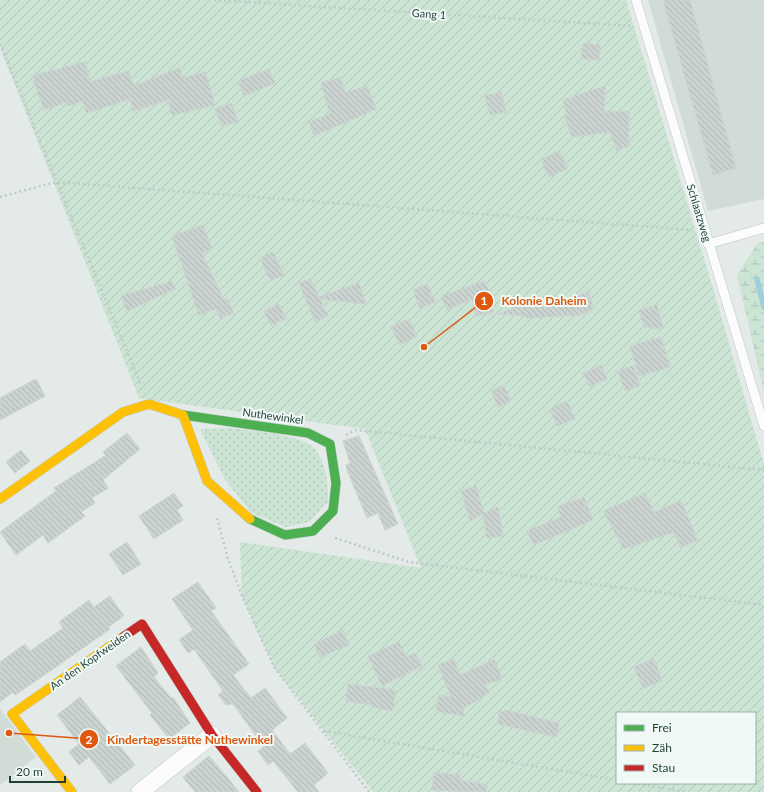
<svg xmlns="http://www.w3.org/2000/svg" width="764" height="792" font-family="Lato,sans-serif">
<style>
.built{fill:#d1dcd7}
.grass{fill:url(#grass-dots)}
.wetland{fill:url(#wetland-marsh)}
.garden{fill:url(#garden-furrows);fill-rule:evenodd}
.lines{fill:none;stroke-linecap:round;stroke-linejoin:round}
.stream{stroke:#a0cfdc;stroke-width:5.5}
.building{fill:url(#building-back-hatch);stroke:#ccd3d0}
.lane-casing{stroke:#c0c7c4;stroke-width:10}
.street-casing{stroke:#c0c7c4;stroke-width:18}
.fast-casing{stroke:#bfc8c5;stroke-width:10}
.slow-casing{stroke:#bfc8c5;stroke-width:10}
.jam-casing{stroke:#bfc8c5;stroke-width:10}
.path{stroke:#c0cac8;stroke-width:2.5;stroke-dasharray:2 3;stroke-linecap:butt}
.lane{stroke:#fbfcfb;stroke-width:9}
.street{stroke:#fbfcfb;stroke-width:17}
.fast{stroke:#4caf50;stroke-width:9}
.slow{stroke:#ffc107;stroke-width:9}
.jam{stroke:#c62828;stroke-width:9}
.labels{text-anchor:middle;stroke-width:4;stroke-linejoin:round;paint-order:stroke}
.street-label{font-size:11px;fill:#1f3f39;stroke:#f1f9f6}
.leader{fill:none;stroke:#de580e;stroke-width:1.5}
.callout-dot{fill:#de580e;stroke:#f1f9f6;stroke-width:1.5}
.mark-label{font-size:12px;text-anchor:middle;font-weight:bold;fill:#fff}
.callout-label{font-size:12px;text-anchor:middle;font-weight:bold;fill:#de580e;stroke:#f1f9f6;stroke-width:4;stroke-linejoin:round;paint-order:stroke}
</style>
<defs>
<pattern id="grass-dots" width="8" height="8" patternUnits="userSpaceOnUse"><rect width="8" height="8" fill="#cbe4d4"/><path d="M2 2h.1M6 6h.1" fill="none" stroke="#aec5b7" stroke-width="1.8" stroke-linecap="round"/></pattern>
<pattern id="wetland-marsh" width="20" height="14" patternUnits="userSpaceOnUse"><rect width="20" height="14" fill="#cbe4d4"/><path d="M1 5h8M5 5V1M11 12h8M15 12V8" fill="none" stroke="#aec5b7"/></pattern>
<pattern id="garden-furrows" width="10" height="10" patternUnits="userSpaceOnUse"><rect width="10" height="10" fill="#cbe4d4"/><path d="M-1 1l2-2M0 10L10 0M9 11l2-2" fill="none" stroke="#aec5b7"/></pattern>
<pattern id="building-back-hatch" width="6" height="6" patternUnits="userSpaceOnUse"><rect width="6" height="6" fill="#cbd3d0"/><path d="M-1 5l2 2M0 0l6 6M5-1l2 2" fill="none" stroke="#aeb6b3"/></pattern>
</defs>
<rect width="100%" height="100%" fill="#e3eae7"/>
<path class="built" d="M 648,0 L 764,0 L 764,199 L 708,211 Z
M 0,709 L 36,757 L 0,785 Z"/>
<path class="grass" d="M 230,428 C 251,431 307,434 317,452 C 327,467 328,485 328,502 L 309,522 L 286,527 L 252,513 L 226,481 L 200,429 Z"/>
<path class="wetland" d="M 764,242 L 764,392 L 737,275 L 758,243 Z"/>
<path class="garden" d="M 0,0 L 626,0 L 715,295 L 764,465 L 764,792 L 373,792 L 274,667 L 242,596 L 240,542 L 421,568 L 365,429 L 139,398 L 0,47 ZM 617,713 L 755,713 L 755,783 L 617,783 Z"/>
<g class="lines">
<path class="stream" d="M 757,279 L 764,307"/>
</g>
<path class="building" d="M 663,0 L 690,0 L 736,168 L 713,175 Z
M 583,43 L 600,45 L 599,60 L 581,59 Z
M 85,62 L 90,82 L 128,71 L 134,86 L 179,68 L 183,78 L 205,72 L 215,105 L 172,115 L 168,100 L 133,111 L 130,99 L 86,113 L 83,101 L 68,106 L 66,102 L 44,110 L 32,76 Z
M 269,69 L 275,83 L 244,96 L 238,81 Z
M 341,77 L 345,93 L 367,86 L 376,109 L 314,136 L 309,122 L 330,114 L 321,83 Z
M 605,86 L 604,112 L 629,111 L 629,146 L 617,151 L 610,132 L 572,137 L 564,116 L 567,116 L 563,100 Z
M 501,92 L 506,112 L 490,115 L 485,96 Z
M 231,103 L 238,121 L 222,127 L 215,109 Z
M 559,151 L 568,168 L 549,177 L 541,160 Z
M 203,225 L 212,249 L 202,253 L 224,300 L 227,299 L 234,313 L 220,318 L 216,309 L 199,315 L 172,236 Z
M 273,252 L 284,275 L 270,281 L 260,258 Z
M 310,279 L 319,297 L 359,283 L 366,304 L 320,299 L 328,316 L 315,322 L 299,283 Z
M 172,281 L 175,289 L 127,311 L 121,296 Z
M 485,281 L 489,291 L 486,292 L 494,312 L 476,316 L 472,299 L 447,310 L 441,296 Z
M 427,284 L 435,302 L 420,308 L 413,290 Z
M 588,292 L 594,309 L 580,315 L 526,318 L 526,316 L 498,314 L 539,298 L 540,302 L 561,296 L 562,301 Z
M 279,304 L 286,318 L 271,325 L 264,311 Z
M 657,305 L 663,329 L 644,327 L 639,310 Z
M 409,319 L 417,336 L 400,345 L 391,327 Z
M 661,337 L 670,367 L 639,376 L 630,346 Z
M 601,365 L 607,379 L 590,387 L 583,373 Z
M 633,366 L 640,386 L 625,391 L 618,371 Z
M 36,379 L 45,396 L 0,420 L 0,398 Z
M 504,385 L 511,401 L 498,407 L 491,391 Z
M 567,401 L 575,419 L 557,426 L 550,409 Z
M 127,433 L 140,449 L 103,480 L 108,488 L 92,498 L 95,503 L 81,512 L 85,516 L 48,543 L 43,535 L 16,555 L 0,532 L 56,491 L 54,488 L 106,455 L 103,452 Z
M 359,436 L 398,524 L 385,530 L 378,513 L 367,518 L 347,470 L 346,465 L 350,463 L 343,441 Z
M 21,450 L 30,461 L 15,473 L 6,462 Z
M 476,486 L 484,513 L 498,507 L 503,536 L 487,538 L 483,514 L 470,521 L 461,491 Z
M 174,493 L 183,506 L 177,510 L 183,520 L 154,539 L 139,516 Z
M 645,493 L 654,512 L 681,501 L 698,540 L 681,548 L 674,532 L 624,549 L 603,511 Z
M 584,497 L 593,520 L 533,545 L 527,531 L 561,517 L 557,507 Z
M 127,542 L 141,564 L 123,575 L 109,554 Z
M 198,582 L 216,608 L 211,611 L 249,664 L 233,675 L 251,698 L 265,688 L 287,718 L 272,730 L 290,754 L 305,743 L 328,773 L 314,785 L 319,792 L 298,792 L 273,761 L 268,765 L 258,751 L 264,747 L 233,704 L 226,705 L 218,695 L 223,691 L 194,649 L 188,653 L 179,640 L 193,630 L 172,599 Z
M 110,596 L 124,616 L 108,627 L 110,629 L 56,667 L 15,695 L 13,692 L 0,702 L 0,662 L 25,644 L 30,651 L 63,628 L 59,622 L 89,600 L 94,607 Z
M 343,630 L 349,645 L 320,657 L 314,644 Z
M 399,642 L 406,657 L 415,653 L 422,666 L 382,686 L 368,656 Z
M 141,647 L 158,673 L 154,677 L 171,698 L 173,697 L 190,723 L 169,739 L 150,715 L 152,713 L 116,666 Z
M 454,659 L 460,675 L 494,660 L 502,678 L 485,685 L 489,693 L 464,708 L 463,716 L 436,711 L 439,695 L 451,697 L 438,665 Z
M 654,659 L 662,681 L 643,688 L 634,667 Z
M 348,684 L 396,690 L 392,711 L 373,707 L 373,705 L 346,701 Z
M 80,697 L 135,765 L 110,784 L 89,757 L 79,765 L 69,752 L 79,744 L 57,715 Z
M 505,710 L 559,723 L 556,737 L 497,724 L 500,711 L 504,712 Z
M 209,756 L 217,765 L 239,792 L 195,792 L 183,777 Z
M 434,773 L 460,775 L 459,780 L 487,785 L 486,792 L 432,790 Z"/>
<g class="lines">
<defs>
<path id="lane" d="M 636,0 L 764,426
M 708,244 L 764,228"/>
<path id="street" d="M 140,792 L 212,735"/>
<path id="fast" d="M 183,415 L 308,433 L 330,444 L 336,483 L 333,511 L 313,531 L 285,535 L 250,519"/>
<path id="slow" d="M 0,499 L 123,412 L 149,404 L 183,415 L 207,481 L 250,519
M 72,792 L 12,714 L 123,637"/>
<path id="jam" d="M 123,637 L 142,624 L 212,735 L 257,792"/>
</defs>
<use href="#lane" class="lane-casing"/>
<use href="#street" class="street-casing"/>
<use href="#fast" class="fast-casing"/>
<use href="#slow" class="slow-casing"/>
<use href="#jam" class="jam-casing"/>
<path class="path" d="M 214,0 L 631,26
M 0,44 L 141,385
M 0,197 L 56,182 L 692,230
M 346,435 L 355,430 L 764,470
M 217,518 L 228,559 L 242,596 L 274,667 L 369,792
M 335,538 L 409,562 L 764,605
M 324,731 L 617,780
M 633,783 L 687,792"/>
<use href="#lane" class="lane"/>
<use href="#street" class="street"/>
<use href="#fast" class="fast"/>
<use href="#slow" class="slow"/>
<use href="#jam" class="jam"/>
</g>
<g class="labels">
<g class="street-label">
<text transform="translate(429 14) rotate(4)" y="4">Gang 1</text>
<text transform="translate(699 213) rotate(73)" y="4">Schlaatzweg</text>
<text transform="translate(273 416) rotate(8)" y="4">Nuthewinkel</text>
<text transform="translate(90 660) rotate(-35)" y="4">An den Kopfweiden</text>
</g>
</g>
<path class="leader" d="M424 347L484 301M9 733L89 739"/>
<g class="callout-dot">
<circle cx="424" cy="347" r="4"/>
<circle cx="9" cy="733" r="4"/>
<circle cx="484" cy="301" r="10"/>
<circle cx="89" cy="739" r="10"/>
</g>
<g class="mark-label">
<text x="484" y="305">1</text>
<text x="89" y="744">2</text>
</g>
<g class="callout-label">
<text x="544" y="305">Kolonie Daheim</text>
<text x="190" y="744">Kindertagesstätte Nuthewinkel</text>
</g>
<rect x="616" y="712" width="140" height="72" fill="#f1f9f6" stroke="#9dafaa"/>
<rect x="624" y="725" width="20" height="6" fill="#4caf50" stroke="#9dafaa"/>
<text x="652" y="732" font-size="12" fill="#1f3f39">Frei</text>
<rect x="624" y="745" width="20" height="6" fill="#ffc107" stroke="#9dafaa"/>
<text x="652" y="752" font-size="12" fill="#1f3f39">Zäh</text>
<rect x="624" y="765" width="20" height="6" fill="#c62828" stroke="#9dafaa"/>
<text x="652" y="772" font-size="12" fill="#1f3f39">Stau</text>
<path d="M10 776v6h55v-6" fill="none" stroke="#1f3f39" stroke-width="2"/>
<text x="16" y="776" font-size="12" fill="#1f3f39" stroke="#f1f9f6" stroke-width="3" paint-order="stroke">20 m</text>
</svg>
